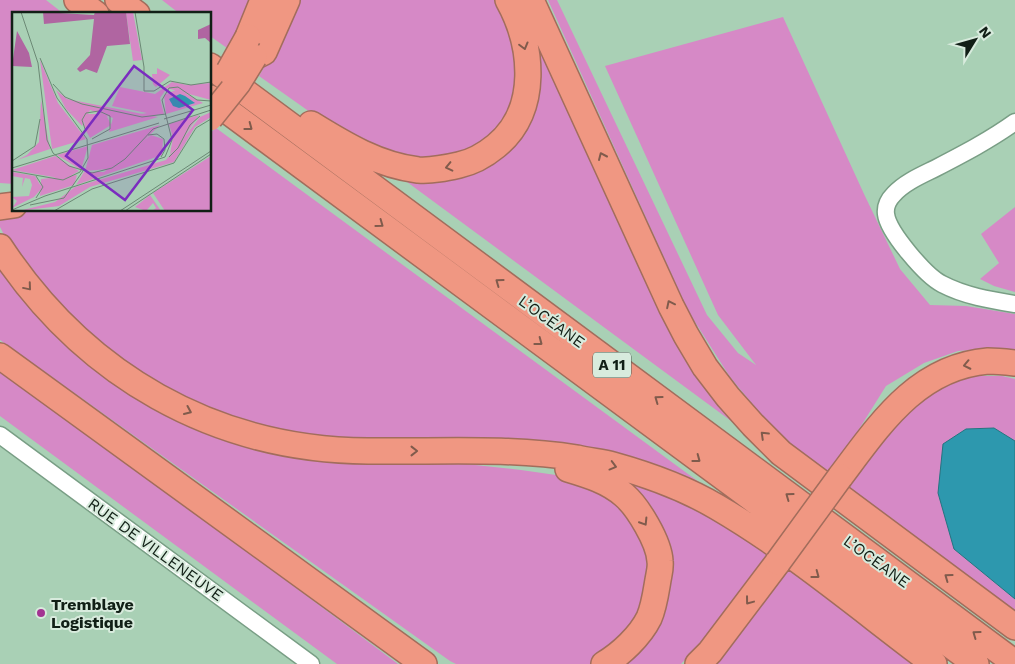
<svg xmlns="http://www.w3.org/2000/svg" width="1015" height="664" font-family="'Work Sans',sans-serif">
<style>
.green{fill:#d689c6}
.water{fill:#2d98ae;stroke:#257480}
.lines{fill:none;stroke-linecap:round;stroke-linejoin:round}
.minor-casing{stroke:#799e85;stroke-width:19}
.highway-casing{stroke:#a26d5c;stroke-width:28}
.minor{stroke:#fff;stroke-width:16}
.highway{stroke:#f09782;stroke-width:25}
.highway-bridge-casing{stroke:#a26d5c;stroke-width:28;stroke-linecap:butt}
.highway-bridge{stroke:#f09782;stroke-width:25}
.oneway{stroke:#805b4c}
.poi-dot{fill:#a33492;stroke:#d8ebdd;stroke-width:2}
.labels{text-anchor:middle;stroke-width:4;stroke-linejoin:round;paint-order:stroke}
.shield{fill:#d8ebdd;stroke:#4d5c52;stroke-width:1}
.shield-label{font-size:15px;font-weight:bold;fill:#111f16}
.street-label{font-size:16px;fill:#111f16;stroke:#d8ebdd}
.poi-label{font-size:16px;font-weight:bold;fill:#111f16;stroke:#d8ebdd;text-anchor:start}
.inset-road{fill:none;stroke:#6c8975;stroke-width:1}
.view{fill:#7b2cbf;fill-opacity:0.15;stroke:#7b2cbf;stroke-width:2.5}
.inset-edge{fill:none;stroke:#111f16;stroke-width:2.5}
</style>
<rect width="100%" height="100%" fill="#a9d0b5"/>
<path class="green" d="M 0,0 L 46,0 L 64,14 L 14,14 L 14,184 L 0,183 Z
M 162,0 L 253,0 L 234,53 L 210,36 L 210,14 L 180,14 Z
M 295,0 L 497,0 L 514,35 L 517,94 L 505,123 L 465,156 L 414,159 L 386,154 L 317,117 L 259,76 L 272,53 Z
M 523,0 L 658,300 L 776,454 L 403,179 L 523,132 Z
M 548,0 L 557,0 L 707,315 L 738,353 L 756,365 L 718,315 L 605,66 L 783,17 L 864,194 L 900,269 L 930,305 L 966,306 L 1015,314 L 1015,351 L 1001,348 L 958,351 L 924,363 L 886,386 L 829,477 L 789,448 L 730,377 L 688,311 Z
M 216,128 L 733,507 L 687,481 L 450,447 L 254,432 L 109,360 L 17,260 L 0,227 L 0,215 L 38,210 L 210,210 L 210,133 Z
M 1015,207 L 1015,292 L 994,286 L 980,279 L 999,263 L 981,234 Z
M 0,258 L 121,381 L 364,459 L 466,464 L 521,470 L 570,477 L 611,495 L 641,529 L 651,572 L 634,628 L 593,664 L 456,664 L 450,661 L 0,340 Z
M 0,367 L 398,664 L 337,664 L 0,416 Z
M 969,376 L 1002,376 L 1015,379 L 1015,441 L 994,428 L 966,429 L 944,444 L 954,549 L 1015,599 L 1015,618 L 841,490 L 887,430 L 922,397 Z
M 597,469 L 700,508 L 771,556 L 719,622 L 681,664 L 626,664 L 648,638 L 670,559 Z
M 784,567 L 919,664 L 713,664 Z"/>
<path class="water" d="M 994,428 L 1015,441 L 1015,599 L 954,549 L 938,493 L 943,444 L 966,429 Z"/>
<g class="lines">
<defs>
<path id="minor" d="M 1015,122 C 990,140 963,154 936,168 C 922,175 905,182 894,194 C 889,199 885,206 886,214 C 888,232 926,276 942,284 C 965,296 990,300 1015,304
M 0,435 L 311,664"/>
<path id="highway" d="M 77,0 L 96,14
M 118,0 L 137,14
M 531,0 L 671,306 L 686,335 L 705,367 L 728,397 L 753,425 L 781,453 L 1015,627
M 248,37 L 263,0
M 254,57 L 264,52 L 287,0
M 210,66 L 1015,663
M 210,98 L 976,664
M 311,124 C 345,145 378,165 418,170 C 433,171 446,168 459,165 C 473,162 485,155 496,146 C 540,110 533,45 508,0
M 0,207 L 14,205
M 0,247 C 84,375 214,450 368,451 C 438,452 507,447 577,458 C 589,461 602,462 613,465 C 649,475 685,488 717,507 C 794,552 863,611 934,664
M 0,356 L 424,664
M 568,469 C 588,475 608,481 624,495 C 638,507 659,542 660,561 C 661,567 659,574 658,580 C 656,592 654,607 649,618 C 640,636 621,654 604,664
M 840,477 C 880,424 917,367 988,361 C 997,361 1006,362 1015,363
M 698,664 L 710,652 L 778,562"/>
</defs>
<use href="#minor" class="minor-casing"/>
<use href="#highway" class="highway-casing"/>
<use href="#minor" class="minor"/>
<use href="#highway" class="highway"/>
<defs>
<path id="highway-bridge" d="M 229,71 L 248,37
M 210,118 L 238,83 L 254,57
M 778,562 L 840,477"/>
</defs>
<use href="#highway-bridge" class="highway-bridge-casing"/>
<use href="#highway-bridge" class="highway-bridge"/>
</g>
<defs><path id="oneway-chevron" d="M-2-3.5L2.5 0L-2 3.5" fill="none" stroke-width="1.6" stroke-linecap="round" stroke-linejoin="round" transform="scale(1.25)"/></defs>
<g class="oneway">
<use href="#oneway-chevron" transform="translate(524 46) rotate(75)"/>
<use href="#oneway-chevron" transform="translate(249 127) rotate(37)"/>
<use href="#oneway-chevron" transform="translate(602 156) rotate(-114)"/>
<use href="#oneway-chevron" transform="translate(449 167) rotate(167)"/>
<use href="#oneway-chevron" transform="translate(380 224) rotate(36)"/>
<use href="#oneway-chevron" transform="translate(499 282) rotate(-144)"/>
<use href="#oneway-chevron" transform="translate(28 287) rotate(50)"/>
<use href="#oneway-chevron" transform="translate(670 304) rotate(-116)"/>
<use href="#oneway-chevron" transform="translate(539 342) rotate(37)"/>
<use href="#oneway-chevron" transform="translate(967 365) rotate(168)"/>
<use href="#oneway-chevron" transform="translate(658 399) rotate(-144)"/>
<use href="#oneway-chevron" transform="translate(188 411) rotate(24)"/>
<use href="#oneway-chevron" transform="translate(764 435) rotate(-136)"/>
<use href="#oneway-chevron" transform="translate(414 451)"/>
<use href="#oneway-chevron" transform="translate(697 459) rotate(37)"/>
<use href="#oneway-chevron" transform="translate(613 466) rotate(15)"/>
<use href="#oneway-chevron" transform="translate(789 496) rotate(-144)"/>
<use href="#oneway-chevron" transform="translate(644 522) rotate(58)"/>
<use href="#oneway-chevron" transform="translate(816 575) rotate(37)"/>
<use href="#oneway-chevron" transform="translate(948 577) rotate(-144)"/>
<use href="#oneway-chevron" transform="translate(749 601) rotate(127)"/>
<use href="#oneway-chevron" transform="translate(976 634) rotate(-144)"/>
</g>
<circle class="poi-dot" cx="41" cy="613" r="5"/>
<g class="labels">
<rect class="shield" x="593" y="352.5" width="38" height="25" rx="4"/>
<g class="shield-label">
<text x="612" y="370">A 11</text>
</g>
<g class="street-label">
<text transform="translate(552 321) rotate(36)" y="6">L’OCÉANE</text>
<text transform="translate(156 549) rotate(36)" y="6">RUE DE VILLENEUVE</text>
<text transform="translate(877 561) rotate(36)" y="6">L’OCÉANE</text>
</g>
<g class="poi-label">
<text x="51" y="610">Tremblaye<tspan x="51" dy="18">Logistique</tspan></text>
</g>
</g>
<g transform="translate(12 12)">
<rect width="199" height="199" fill="#a9d0b5"/>
<path d="M 114,0 L 121,0 L 130,48 L 121,49 ZM 28,48 L 46,91 L 74,127 L 40,137 ZM 145,56 L 158,63 L 144,75 L 141,72 L 140,62 L 145,62 ZM 160,70 L 175,73 L 199,71 L 199,88 L 155,76 L 148,86 L 152,102 L 136,104 L 129,102 L 135,101 L 100,94 L 108,75 L 143,82 ZM 166,77 L 191,91 L 154,102 L 152,83 ZM 44,78 L 55,87 L 146,105 L 97,120 L 101,106 L 78,98 L 70,114 L 54,97 ZM 29,88 L 38,137 L 5,148 L 15,143 L 27,130 ZM 199,100 L 199,105 L 183,115 L 162,150 L 78,175 L 47,194 L 7,199 L 43,190 L 63,175 L 154,148 L 188,105 ZM 73,102 L 94,102 L 99,113 L 78,126 L 72,115 ZM 187,103 L 165,135 L 158,142 L 161,126 L 157,112 ZM 148,113 L 116,144 L 96,157 L 73,159 L 80,133 ZM 139,123 L 151,127 L 150,143 L 64,173 L 72,160 L 92,160 ZM 76,134 L 69,158 L 45,143 ZM 43,144 L 67,159 L 53,167 L 0,158 ZM 199,144 L 199,199 L 153,199 L 141,181 ZM 0,160 L 23,164 L 30,176 L 22,185 L 0,196 L 5,189 L 0,185 L 17,184 L 20,173 L 18,167 L 13,166 L 10,175 L 11,166 L 0,164 ZM 65,163 L 62,173 L 28,184 L 29,167 ZM 138,183 L 149,199 L 140,199 L 144,196 L 141,191 L 134,199 L 123,195 Z" fill="#d689c6"/>
<path d="M 31,0 L 82,3 L 83,0 L 114,0 L 118,32 L 95,34 L 85,61 L 74,57 L 68,60 L 65,57 L 78,43 L 82,7 L 32,12 ZM 199,12 L 199,31 L 193,26 L 186,27 L 186,18 ZM 5,19 L 17,41 L 20,55 L 0,54 Z" fill="#b065a1"/>
<path d="M 168,82 L 173,84 L 183,91 L 167,96 L 161,94 L 157,87 Z" fill="#2d98ae"/>
<path class="inset-road" d="M 9,0 L 26,51 L 35,128 L 41,141 L 57,154 L 80,161 L 100,156 L 113,147 L 141,117 L 199,98M 123,0 L 132,55 L 132,79 L 142,79 L 158,69 L 179,73 L 199,70M 41,72 L 53,85 L 70,92 L 130,105 L 154,102M 152,107 L 199,93M 73,117 L 70,108 L 74,101 L 87,99 L 98,104 L 98,117 L 80,127M 136,123 L 145,122 L 152,127 L 153,138 L 149,145M 157,145 L 166,136 L 178,113 L 188,104M 0,149 L 23,134 L 28,107M 0,156 L 147,111M 0,159 L 51,168 L 68,160 L 76,146 L 75,127 L 45,86 L 28,46M 24,186 L 31,175 L 24,164M 18,193 L 52,186 L 71,159M 0,198 L 33,184 L 153,145 L 160,128 L 150,88 L 157,76 L 166,75 L 185,88 L 199,89M 42,199 L 80,177 L 162,151 L 184,116 L 199,107M 108,199 L 199,139M 113,199 L 199,142"/>
<path class="view" d="M 122,54 L 181,98 L 113,188 L 54,144 Z"/>
<rect width="199" height="199" class="inset-edge"/>
</g>
<g transform="translate(975 40) rotate(53)" stroke="#d8ebdd" stroke-width="4" paint-order="stroke">
<path d="M0-4L9 19L0 12L-9 19Z" fill="#111f16"/>
<text y="-8" font-size="14" font-weight="bold" text-anchor="middle" fill="#111f16">N</text>
</g>
</svg>
